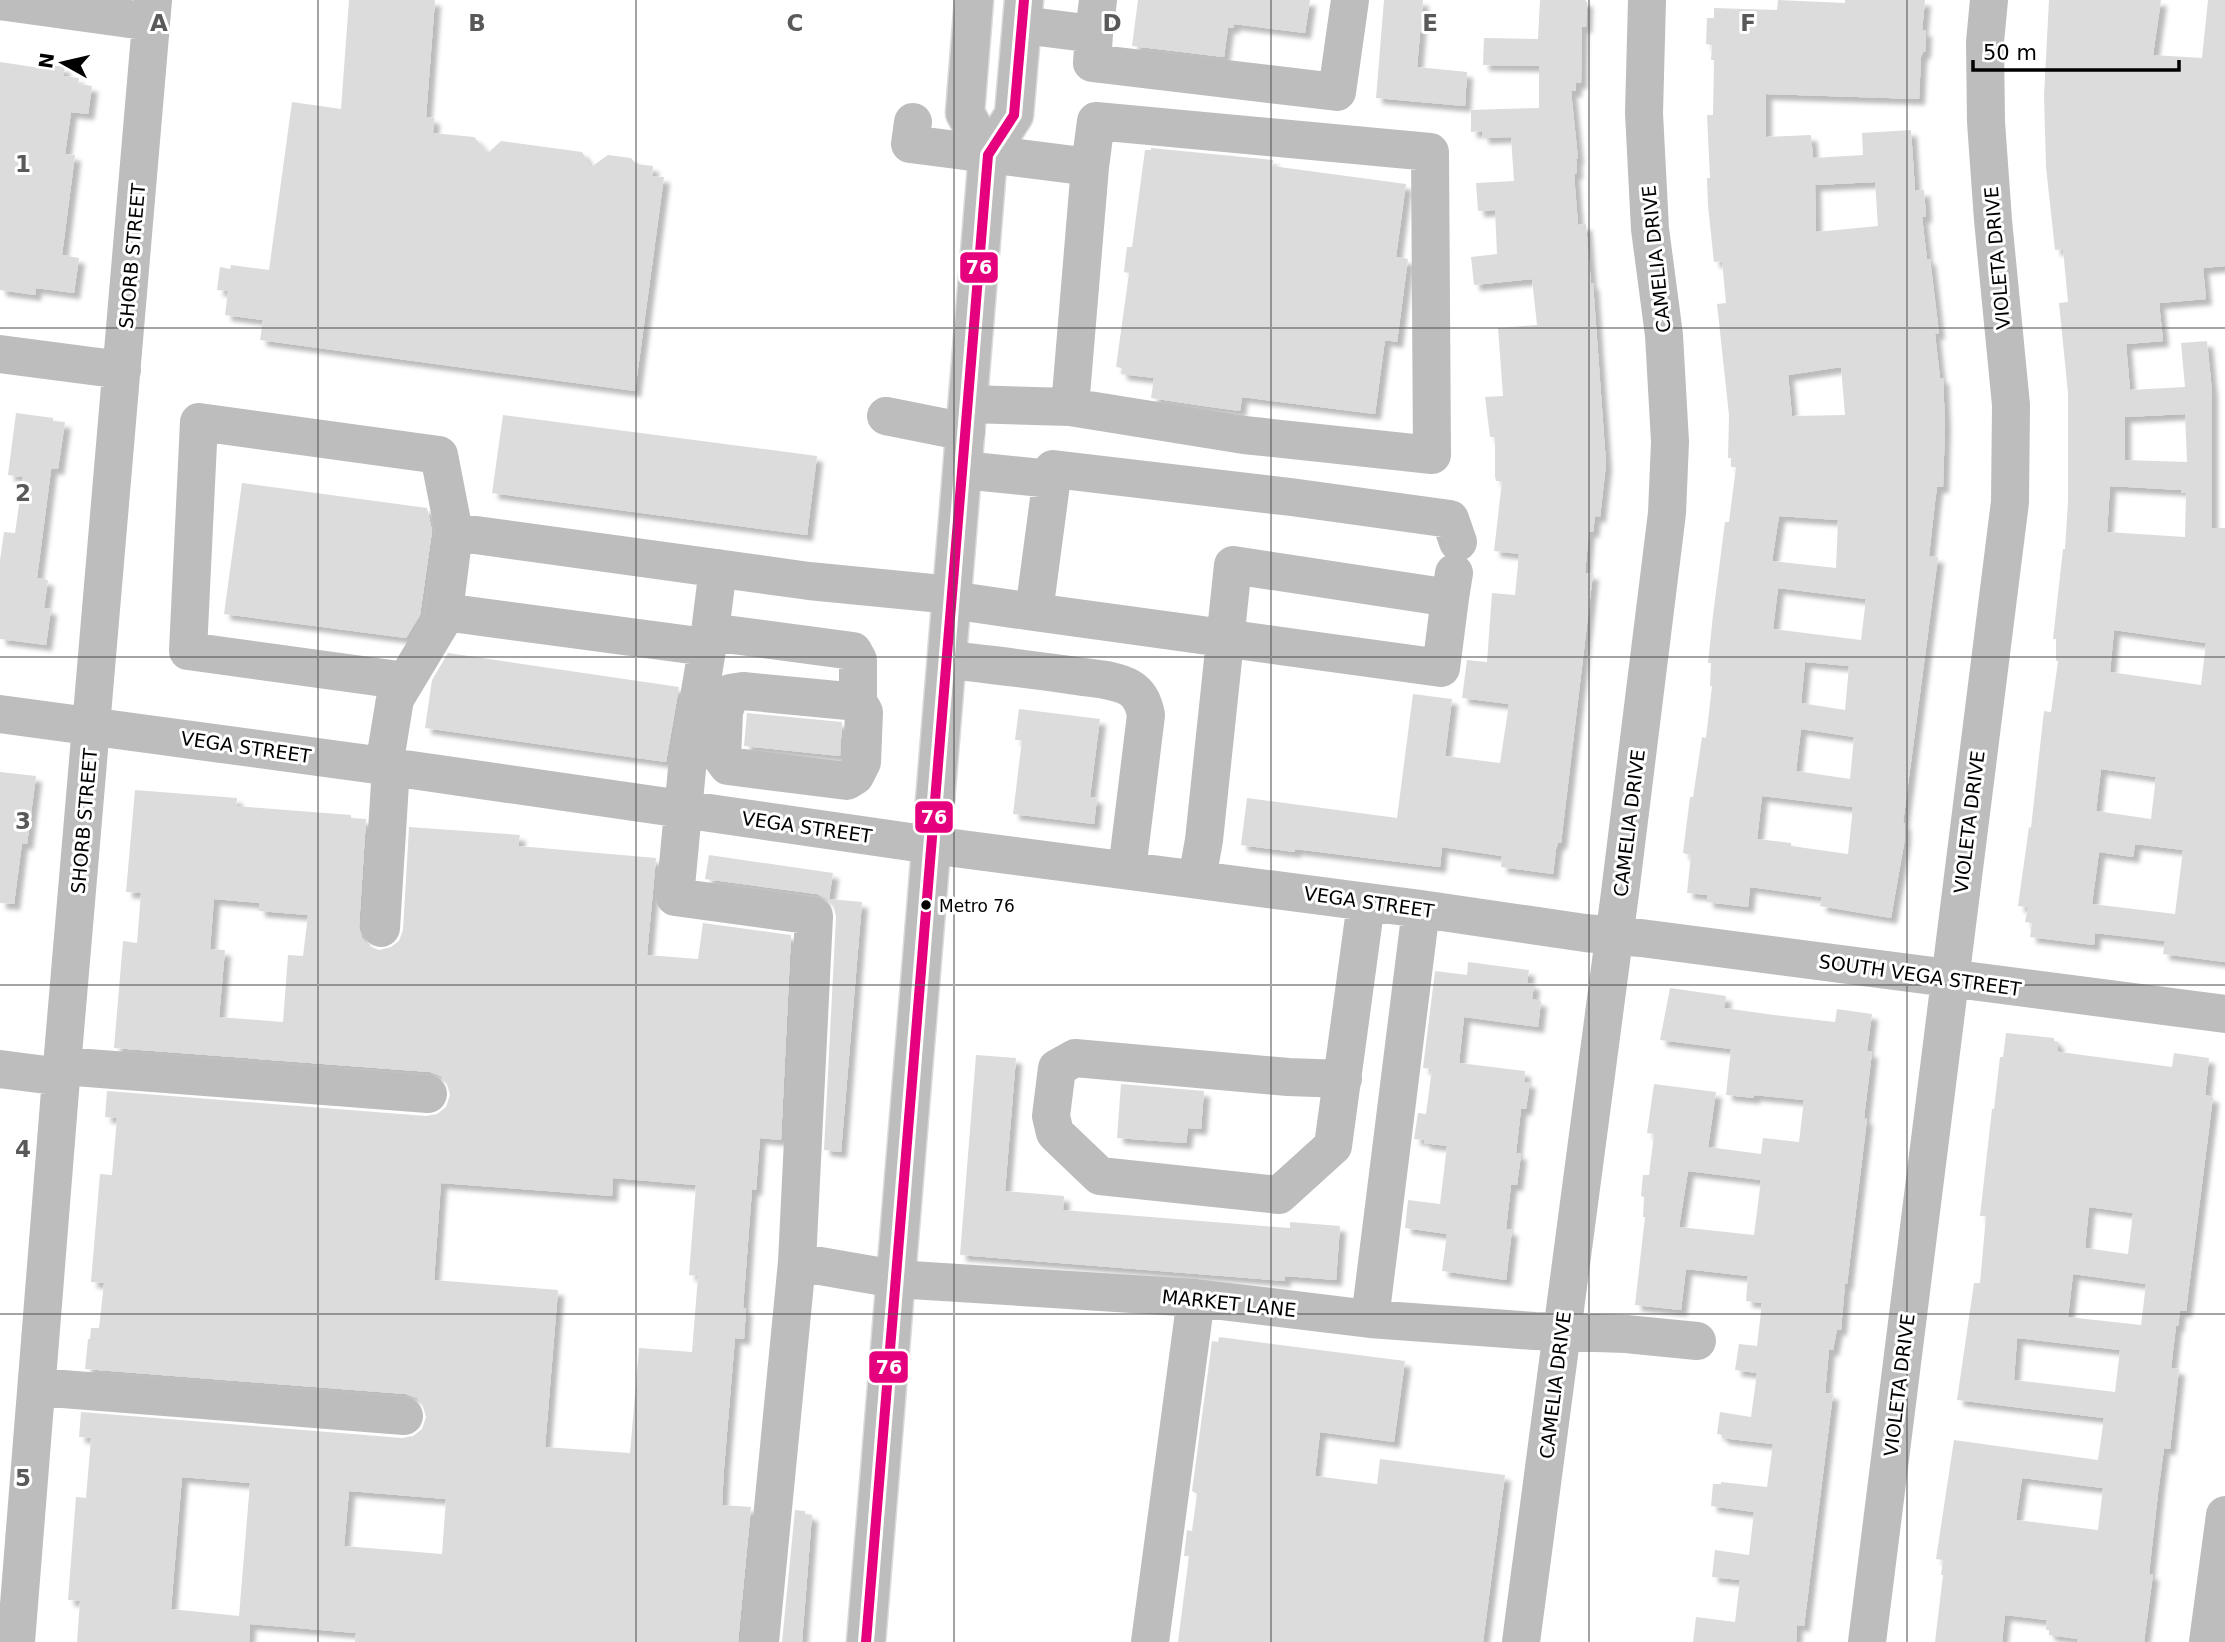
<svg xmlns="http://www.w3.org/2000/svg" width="2225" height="1642" font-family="'DejaVu Sans',sans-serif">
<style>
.building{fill:#dcdcdc;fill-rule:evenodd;filter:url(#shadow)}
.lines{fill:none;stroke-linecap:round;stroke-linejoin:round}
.major-casing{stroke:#dbdbdb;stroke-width:41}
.minor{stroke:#bdbdbd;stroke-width:38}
.major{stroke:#bdbdbd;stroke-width:38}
.bus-1-casing{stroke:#fff;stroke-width:16}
.bus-1{stroke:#e5007d;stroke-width:10}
.grid{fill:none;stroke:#595959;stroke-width:2;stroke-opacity:0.55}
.bus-dot{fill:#000;stroke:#fff;stroke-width:2.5}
.labels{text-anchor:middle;stroke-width:6;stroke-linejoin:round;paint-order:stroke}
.bus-label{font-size:17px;fill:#000;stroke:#fff;text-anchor:start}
.street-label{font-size:19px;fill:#000;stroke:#fff}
.grid-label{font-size:23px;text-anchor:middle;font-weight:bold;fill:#595959;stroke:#fff;stroke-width:6;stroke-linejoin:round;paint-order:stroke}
.line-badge{stroke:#fff;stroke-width:2.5}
.badge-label{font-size:19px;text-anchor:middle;font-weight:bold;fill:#fff}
</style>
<defs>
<filter id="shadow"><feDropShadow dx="6" dy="6" stdDeviation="2" flood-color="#0004"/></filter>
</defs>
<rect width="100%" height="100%" fill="#fff"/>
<path class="building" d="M 349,0 L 435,0 L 426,117 L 434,118 L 433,133 L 474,137 L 488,153 L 501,141 L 582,152 L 591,167 L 608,155 L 631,158 L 636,164 L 653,166 L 652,176 L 664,177 L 635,391 L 260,340 L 263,320 L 225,315 L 228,291 L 217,290 L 220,267 L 230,269 L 231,265 L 269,270 L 292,102 L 341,109 Z
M 1138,0 L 1310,0 L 1305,33 L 1234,24 L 1233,28 L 1228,27 L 1224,57 L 1132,46 Z
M 1384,0 L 1423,0 L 1417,67 L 1467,72 L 1465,106 L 1376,98 Z
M 1540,0 L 1585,0 L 1587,2 L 1586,27 L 1582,27 L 1581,83 L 1576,83 L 1576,91 L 1571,91 L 1578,159 L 1576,159 L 1577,173 L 1574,174 L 1578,225 L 1586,224 L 1591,284 L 1593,283 L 1606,464 L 1600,517 L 1595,516 L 1593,532 L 1589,531 L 1585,573 L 1593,574 L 1561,843 L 1558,843 L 1556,849 L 1553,874 L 1501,867 L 1502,856 L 1442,847 L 1440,867 L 1295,849 L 1295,852 L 1241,845 L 1247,798 L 1397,818 L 1413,694 L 1452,699 L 1445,756 L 1500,763 L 1509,704 L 1462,698 L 1467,660 L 1487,662 L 1492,593 L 1515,595 L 1519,554 L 1494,551 L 1502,481 L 1496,481 L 1495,476 L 1495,437 L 1490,437 L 1485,397 L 1503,396 L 1498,328 L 1537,325 L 1532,279 L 1474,285 L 1471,257 L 1497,254 L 1495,210 L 1478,211 L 1476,183 L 1514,181 L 1511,137 L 1483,138 L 1482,131 L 1471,132 L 1471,110 L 1539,108 L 1539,66 L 1483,65 L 1484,38 L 1538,39 Z
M 1778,0 L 1845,3 L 1845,0 L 1925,0 L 1922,31 L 1926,30 L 1925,52 L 1923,52 L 1921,57 L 1919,99 L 1766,94 L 1766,137 L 1811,135 L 1813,158 L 1863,155 L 1862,133 L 1911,130 L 1915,191 L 1924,190 L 1926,217 L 1922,217 L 1927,259 L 1930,259 L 1939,333 L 1935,334 L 1940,378 L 1943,378 L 1945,425 L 1943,487 L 1937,487 L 1935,502 L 1929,556 L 1938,557 L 1903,823 L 1905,823 L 1905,838 L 1891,918 L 1820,906 L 1822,897 L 1750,887 L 1748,907 L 1707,902 L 1708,895 L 1687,893 L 1691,855 L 1683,853 L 1690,797 L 1693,797 L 1702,737 L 1706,738 L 1712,686 L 1710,686 L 1711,663 L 1708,663 L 1713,615 L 1725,522 L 1729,522 L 1736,467 L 1731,467 L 1731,458 L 1728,458 L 1729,415 L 1717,304 L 1726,303 L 1722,261 L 1714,262 L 1708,206 L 1707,178 L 1710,178 L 1707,115 L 1713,115 L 1714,60 L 1711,60 L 1712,45 L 1706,44 L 1707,18 L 1714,18 L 1714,8 L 1777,10 ZM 1875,182 L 1878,226 L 1816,232 L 1815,185 ZM 1841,367 L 1845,415 L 1792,416 L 1788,375 ZM 1779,516 L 1838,520 L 1836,568 L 1772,561 ZM 1778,588 L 1866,599 L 1861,640 L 1773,629 ZM 1805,662 L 1849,666 L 1845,710 L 1801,703 ZM 1801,729 L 1854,737 L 1850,779 L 1796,771 ZM 1762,796 L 1853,807 L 1848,854 L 1791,846 L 1791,843 L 1757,839 Z
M 2049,0 L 2161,0 L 2153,55 L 2202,58 L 2208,0 L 2225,0 L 2225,266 L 2203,268 L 2206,299 L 2159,303 L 2163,341 L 2126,344 L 2130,390 L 2185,387 L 2181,343 L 2207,341 L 2212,392 L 2212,528 L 2225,528 L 2225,962 L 2163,954 L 2165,941 L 2095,933 L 2094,945 L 2030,937 L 2032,923 L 2025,922 L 2028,907 L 2018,906 L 2029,827 L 2031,828 L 2044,711 L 2051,712 L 2058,661 L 2056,661 L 2056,639 L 2053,639 L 2063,549 L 2065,549 L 2068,502 L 2068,393 L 2059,303 L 2068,302 L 2063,249 L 2055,250 L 2046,167 L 2044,96 ZM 2185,414 L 2187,462 L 2125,460 L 2125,417 ZM 2110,486 L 2181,490 L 2181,493 L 2186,493 L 2185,537 L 2107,532 ZM 2114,630 L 2206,643 L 2201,685 L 2110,672 ZM 2101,769 L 2156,777 L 2151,819 L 2096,811 ZM 2135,844 L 2183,850 L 2175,914 L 2092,904 L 2099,852 L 2133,857 Z
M 0,62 L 40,68 L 40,64 L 65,67 L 63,76 L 79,78 L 78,84 L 92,86 L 88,114 L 71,112 L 65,154 L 75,155 L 62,255 L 79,258 L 74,293 L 36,288 L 35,295 L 0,290 Z
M 1151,148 L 1273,160 L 1272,166 L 1406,184 L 1396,257 L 1408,259 L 1397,342 L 1385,340 L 1375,414 L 1242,397 L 1240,411 L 1197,405 L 1151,398 L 1154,378 L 1121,374 L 1122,368 L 1116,367 L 1129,273 L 1124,272 L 1125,262 L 1127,247 L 1132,247 L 1145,150 L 1151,150 Z
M 16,413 L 53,418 L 53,421 L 65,422 L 58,469 L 52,468 L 51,470 L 37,578 L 48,580 L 44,608 L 51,609 L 46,645 L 0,639 L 0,560 L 4,532 L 15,533 L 23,477 L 8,475 Z
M 503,415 L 817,456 L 807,535 L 492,493 Z
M 242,483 L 427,508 L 432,531 L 420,615 L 406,638 L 224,614 Z
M 448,653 L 679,687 L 666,762 L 425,728 L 432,680 Z
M 1019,709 L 1100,719 L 1090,797 L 1097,798 L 1094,824 L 1013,814 L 1022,740 L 1015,740 Z
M 747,713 L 842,722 L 840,756 L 744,746 Z
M 0,772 L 36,776 L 27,844 L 22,843 L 14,904 L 0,903 Z
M 135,790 L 237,798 L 236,806 L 351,815 L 351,818 L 366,819 L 359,927 L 362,938 L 368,946 L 379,950 L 391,947 L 399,941 L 403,930 L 409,827 L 520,835 L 518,846 L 656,858 L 647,955 L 698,959 L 703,923 L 791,935 L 781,1140 L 760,1138 L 756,1190 L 752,1189 L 743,1308 L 746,1308 L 744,1339 L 735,1338 L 724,1468 L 722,1505 L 751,1507 L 738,1642 L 355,1642 L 356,1633 L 250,1624 L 249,1642 L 77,1642 L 80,1601 L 68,1600 L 76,1497 L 86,1498 L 91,1438 L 79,1437 L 81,1412 L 402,1438 L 413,1436 L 422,1429 L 426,1417 L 423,1406 L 417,1398 L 406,1394 L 85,1369 L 88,1339 L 90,1339 L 91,1328 L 99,1328 L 104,1283 L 91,1282 L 100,1174 L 112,1175 L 117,1118 L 105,1117 L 107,1091 L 426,1116 L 437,1114 L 446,1107 L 450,1095 L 447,1084 L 441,1076 L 430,1072 L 114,1048 L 123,941 L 137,943 L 141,893 L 126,892 ZM 214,899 L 259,903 L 259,911 L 308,915 L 303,956 L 288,955 L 283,1022 L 219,1017 L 225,950 L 210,949 ZM 613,1178 L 696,1185 L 689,1275 L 698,1276 L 692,1352 L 639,1348 L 630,1453 L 545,1447 L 558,1290 L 434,1280 L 441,1183 L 612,1196 ZM 182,1477 L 250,1483 L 239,1616 L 171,1609 ZM 349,1491 L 446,1499 L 442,1554 L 344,1546 Z
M 709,855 L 833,873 L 829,899 L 862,902 L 841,1152 L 824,1150 L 836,917 L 834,907 L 827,899 L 817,894 L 705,879 Z
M 1468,962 L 1529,970 L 1527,983 L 1534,984 L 1532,999 L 1541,1001 L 1538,1027 L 1464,1017 L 1459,1063 L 1525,1071 L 1524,1082 L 1530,1082 L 1526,1109 L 1521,1109 L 1516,1153 L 1521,1154 L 1517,1185 L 1511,1185 L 1506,1229 L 1512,1230 L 1506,1280 L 1442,1271 L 1447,1234 L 1405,1228 L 1408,1200 L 1440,1204 L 1447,1146 L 1424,1143 L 1424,1140 L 1414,1139 L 1418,1113 L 1426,1114 L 1432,1069 L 1423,1068 L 1435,971 L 1467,975 Z
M 1670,988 L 1726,996 L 1724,1008 L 1774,1015 L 1835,1022 L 1837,1009 L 1872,1014 L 1867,1051 L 1872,1052 L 1864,1118 L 1867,1119 L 1847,1284 L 1845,1284 L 1841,1330 L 1837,1329 L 1833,1350 L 1829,1350 L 1825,1393 L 1833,1394 L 1804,1626 L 1797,1625 L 1796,1642 L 1693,1642 L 1696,1617 L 1735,1622 L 1740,1580 L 1712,1577 L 1715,1550 L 1749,1555 L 1754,1512 L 1711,1506 L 1713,1484 L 1721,1484 L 1721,1482 L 1767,1487 L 1773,1444 L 1722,1438 L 1722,1435 L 1717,1434 L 1720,1412 L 1751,1417 L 1757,1373 L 1735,1370 L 1739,1344 L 1757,1346 L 1762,1303 L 1746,1301 L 1748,1276 L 1686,1269 L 1681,1310 L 1635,1305 L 1645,1217 L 1643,1217 L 1644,1197 L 1641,1196 L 1643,1175 L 1649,1175 L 1654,1134 L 1647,1133 L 1654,1084 L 1716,1092 L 1708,1147 L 1761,1154 L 1763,1138 L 1799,1142 L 1804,1100 L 1754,1095 L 1754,1098 L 1726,1095 L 1731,1049 L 1660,1040 ZM 1688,1171 L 1761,1180 L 1754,1235 L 1679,1227 Z
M 2006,1033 L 2054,1038 L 2054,1041 L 2058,1042 L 2057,1051 L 2060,1052 L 2172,1067 L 2174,1053 L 2209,1058 L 2205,1095 L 2213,1097 L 2186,1311 L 2180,1311 L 2178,1326 L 2176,1326 L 2171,1368 L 2179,1369 L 2170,1449 L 2164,1448 L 2158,1493 L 2149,1574 L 2153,1574 L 2144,1642 L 2077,1642 L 2078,1639 L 2049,1635 L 2049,1630 L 2046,1630 L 2047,1620 L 2005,1615 L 2002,1642 L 1935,1642 L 1943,1575 L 1941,1575 L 1943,1560 L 1936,1559 L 1954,1440 L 2098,1460 L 2104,1418 L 1957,1400 L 1974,1283 L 1980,1283 L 1986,1216 L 1980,1216 L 1992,1109 L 1994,1109 L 2000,1057 L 2003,1057 ZM 2089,1207 L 2133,1213 L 2128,1254 L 2085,1248 ZM 2073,1274 L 2146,1284 L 2141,1325 L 2068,1317 ZM 2017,1338 L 2120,1350 L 2115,1392 L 2014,1380 ZM 2022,1478 L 2103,1488 L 2098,1530 L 2016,1520 Z
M 976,1055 L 1016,1058 L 1005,1191 L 1064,1196 L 1063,1210 L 1290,1228 L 1290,1222 L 1340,1226 L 1336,1280 L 1285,1276 L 1285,1281 L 960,1255 Z
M 1121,1084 L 1204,1091 L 1201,1129 L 1188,1128 L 1186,1143 L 1117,1138 Z
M 1219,1337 L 1405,1361 L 1394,1442 L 1320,1432 L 1315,1476 L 1377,1484 L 1380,1459 L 1505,1475 L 1483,1642 L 1178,1642 L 1189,1556 L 1184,1556 L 1187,1530 L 1192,1531 L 1197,1494 L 1192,1491 L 1212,1341 L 1218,1342 Z
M 795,1510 L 805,1511 L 805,1514 L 812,1515 L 802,1642 L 782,1642 Z"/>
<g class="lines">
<defs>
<path id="major" d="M 974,0 L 965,113 L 988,155
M 866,1642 L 988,155 L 1014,115 L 1024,0"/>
</defs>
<use href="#major" class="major-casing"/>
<path class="minor" d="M 0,1 L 151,22
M 1022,25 L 1094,34 L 1092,63 L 1337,92 L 1350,0
M 1094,34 L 1098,0
M 913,122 L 910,144 L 1090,167 L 1070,407 L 968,404
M 0,354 L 122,370
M 1070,407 L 1244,435 L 1432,455 L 1430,152 L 1096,121 L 1090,167
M 886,416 L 966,432
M 963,470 L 1051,479
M 718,568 L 710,632 L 687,769 L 675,897 L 814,916 L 797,1262
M 1450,598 L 1441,668 L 1034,612 L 1053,469 L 1291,497 L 1450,519 L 1458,542
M 951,600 L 1034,612
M 444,612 L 706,647
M 710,632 L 853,651 L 858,660 L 858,702 L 864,712 L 862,762 L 855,776 L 847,781 L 728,766 L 722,758 L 724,712 L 730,693 L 743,691 L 858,702
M 947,660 C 990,664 1033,670 1077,676 C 1094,679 1114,679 1130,688 C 1140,694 1144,704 1146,715 L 1127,870
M 406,681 L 188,651 L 199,422 L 439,455 L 454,532
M 0,714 L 391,767 L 931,845 L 1421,909 L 1585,933 L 1641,938 L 2225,1014
M 384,766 L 395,699 L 443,619 L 454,532 L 809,581 L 952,595
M 1197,879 L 1204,840 L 1233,565 L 1450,598 L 1454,573
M 381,928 L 391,767
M 62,1066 L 428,1094
M 0,1069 L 62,1077
M 1343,1079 L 1288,1077 L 1075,1058 L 1057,1068 L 1051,1116 L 1055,1133 L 1100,1176 L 1279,1195 L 1333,1146 L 1366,903
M 1370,1319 L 1421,909
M 37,1387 L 404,1416
M 16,1642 L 62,1066 L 153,0
M 760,1642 L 797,1262 L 895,1279 L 1196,1298 L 1370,1319 L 1535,1331 L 1626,1334 L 1697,1341
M 1150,1642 L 1196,1298
M 1521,1642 L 1620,893 L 1667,513 L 1670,442 L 1664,335 L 1650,229 L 1644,113 L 1647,0
M 1867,1642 L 2010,502 L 2011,405 L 1993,220 L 1986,122 L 1985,42 L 1989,0
M 2208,1642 L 2225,1515"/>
<use href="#major" class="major"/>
<defs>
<path id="bus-1" d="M 866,1642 L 988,155 L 1014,115 L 1024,0"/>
</defs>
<use href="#bus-1" class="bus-1-casing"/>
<use href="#bus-1" class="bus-1"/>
</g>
<path class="grid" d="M 318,0 L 318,1642M 636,0 L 636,1642M 954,0 L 954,1642M 1271,0 L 1271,1642M 1589,0 L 1589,1642M 1907,0 L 1907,1642M 0,328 L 2225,328M 0,657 L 2225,657M 0,985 L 2225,985M 0,1314 L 2225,1314"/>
<circle class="bus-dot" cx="926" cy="905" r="6"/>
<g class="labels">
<g class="bus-label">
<text x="939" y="912">Metro 76</text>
</g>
<g class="street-label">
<text transform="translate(132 256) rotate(-85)" y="7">SHORB STREET</text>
<text transform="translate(1997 258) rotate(-95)" y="7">VIOLETA DRIVE</text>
<text transform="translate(1656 259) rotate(-96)" y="7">CAMELIA DRIVE</text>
<text transform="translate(246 747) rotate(8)" y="7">VEGA STREET</text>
<text transform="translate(84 821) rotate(-85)" y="7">SHORB STREET</text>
<text transform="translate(1969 822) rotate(-83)" y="7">VIOLETA DRIVE</text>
<text transform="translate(1629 823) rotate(-83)" y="7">CAMELIA DRIVE</text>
<text transform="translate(807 827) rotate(8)" y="7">VEGA STREET</text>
<text transform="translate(1369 902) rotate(8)" y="7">VEGA STREET</text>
<text transform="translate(1920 975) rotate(8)" y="7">SOUTH VEGA STREET</text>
<text transform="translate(1229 1303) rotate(6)" y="7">MARKET LANE</text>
<text transform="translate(1555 1385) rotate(-83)" y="7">CAMELIA DRIVE</text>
<text transform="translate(1899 1385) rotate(-83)" y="7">VIOLETA DRIVE</text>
</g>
</g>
<g class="grid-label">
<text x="159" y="31">A</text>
<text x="477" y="31">B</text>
<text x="795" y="31">C</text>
<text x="1112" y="31">D</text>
<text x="1430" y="31">E</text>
<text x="1748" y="31">F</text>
<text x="23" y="172">1</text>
<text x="23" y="501">2</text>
<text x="23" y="829">3</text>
<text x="23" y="1157">4</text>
<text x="23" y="1486">5</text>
</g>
<g class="line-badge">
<rect x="959" y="251" width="40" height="33" rx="7" fill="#e5007d"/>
<rect x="914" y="800" width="40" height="34" rx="7" fill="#e5007d"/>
<rect x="868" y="1350" width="41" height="34" rx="7" fill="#e5007d"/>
</g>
<g class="badge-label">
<text x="979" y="274">76</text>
<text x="934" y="824">76</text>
<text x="889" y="1374">76</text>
</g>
<g transform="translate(63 63) rotate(278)" stroke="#ffffff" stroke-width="5" paint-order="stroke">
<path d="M0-5L12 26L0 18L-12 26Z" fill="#000000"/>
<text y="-10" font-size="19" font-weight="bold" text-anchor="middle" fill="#000000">N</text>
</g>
<path d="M1973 60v10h206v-10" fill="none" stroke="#000000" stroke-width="3.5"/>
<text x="1983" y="60" font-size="21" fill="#000000" stroke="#ffffff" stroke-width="5" paint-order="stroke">50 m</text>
</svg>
